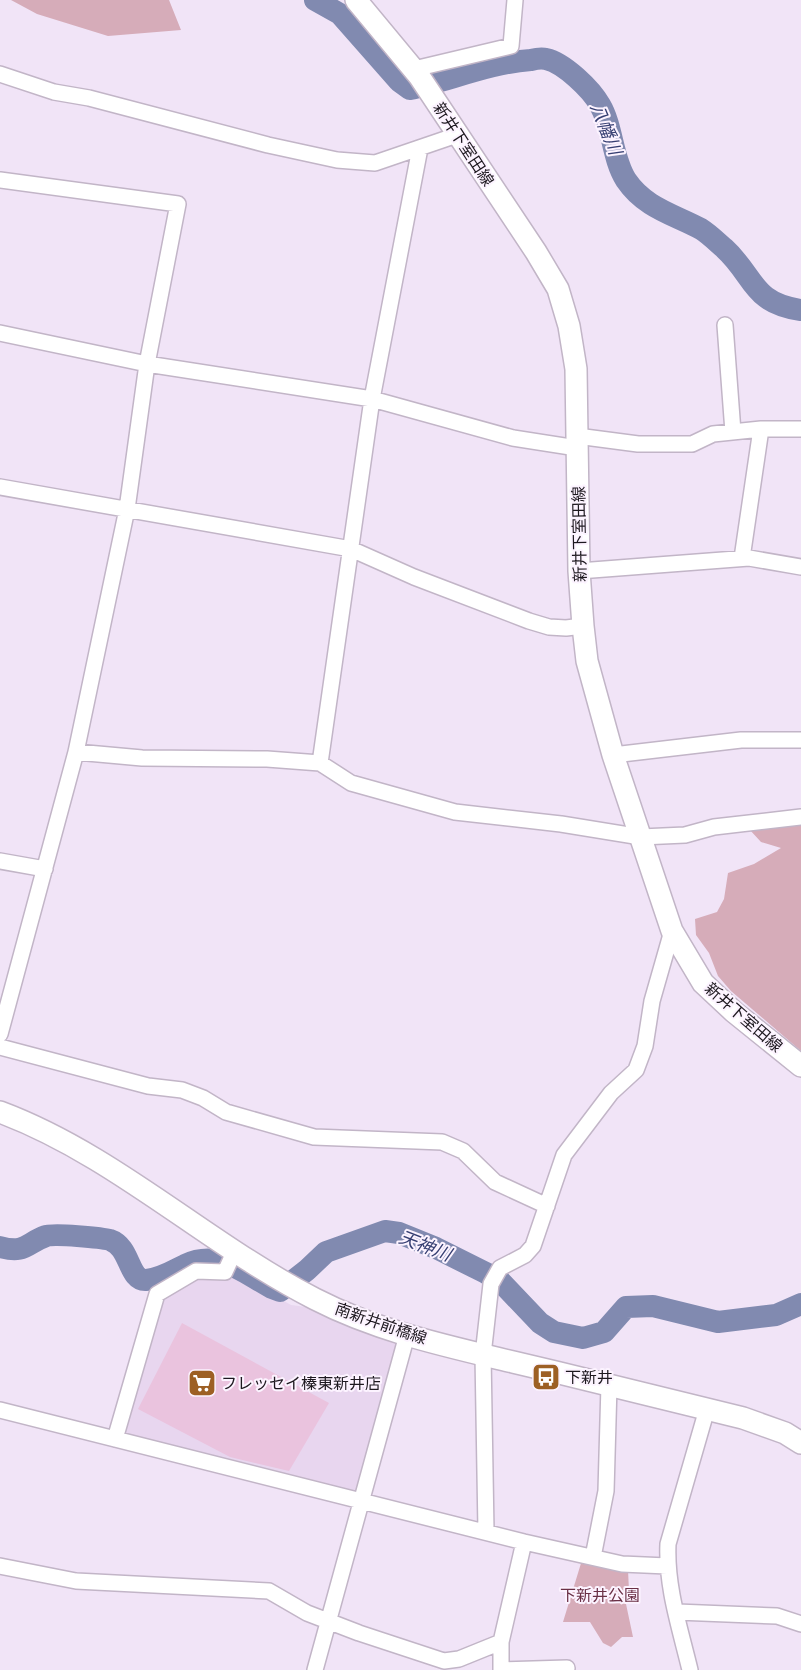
<svg xmlns="http://www.w3.org/2000/svg" width="801" height="1670" font-family="'DejaVu Sans','Noto Sans JP',sans-serif">
<style>
.built{fill:#e8d6ef}
.green{fill:#d6acb9}
.lines{fill:none;stroke-linecap:round;stroke-linejoin:round}
.river{stroke:#818ab0;stroke-width:22}
.building{fill:#eac3de}
.street-casing{stroke:#c2b5c7;stroke-width:18}
.secondary-casing{stroke:#c2b5c7;stroke-width:24}
.street{stroke:#fff;stroke-width:15}
.secondary{stroke:#fff;stroke-width:21}
.labels{text-anchor:middle;stroke-width:4;stroke-linejoin:round;paint-order:stroke}
.street-label{font-size:16px;fill:#1d181f;stroke:#fcf3ff}
.poi-label{font-size:16px;fill:#1d181f;stroke:#fcf3ff;text-anchor:start}
.park-label{font-size:16px;fill:#6a3046;stroke:#fcf3ff}
.water-label{font-size:18px;font-style:italic;fill:#363f72;stroke:#fcf3ff}
</style>
<rect width="100%" height="100%" fill="#f1e4f7"/>
<path class="built" d="M 230,1270 L 291,1305 L 306,1307 L 395,1343 L 396,1350 L 357,1493 L 122,1433 L 158,1299 L 186,1279 Z"/>
<path class="green" d="M 11,0 L 169,0 L 181,30 L 108,36 L 37,14 Z
M 801,821 L 801,1051 L 731,991 L 718,976 L 709,953 L 696,935 L 695,919 L 717,912 L 724,899 L 728,873 L 754,864 L 781,848 L 761,842 L 749,829 Z
M 582,1560 L 628,1570 L 629,1591 L 626,1604 L 633,1637 L 622,1637 L 611,1647 L 603,1643 L 590,1622 L 563,1622 Z"/>
<g class="lines">
<path class="river" d="M 315,0 L 340,14 L 399,81 L 410,89 C 451,80 489,63 531,60 C 535,59 542,58 546,59 C 564,63 591,89 600,105 C 613,127 612,158 626,180 C 645,208 673,214 701,229 C 709,234 717,242 724,248 C 755,276 751,303 801,310
M 0,1247 C 26,1254 26,1243 46,1236 C 52,1233 103,1238 110,1240 C 131,1247 128,1281 146,1280 C 160,1279 173,1271 185,1265 C 219,1249 242,1272 272,1288 L 280,1291 L 307,1270 L 326,1252 L 385,1231 L 399,1233 L 436,1248 L 486,1273 L 501,1282 L 540,1323 L 554,1332 L 583,1338 L 604,1332 L 626,1307 L 653,1306 L 718,1322 L 776,1315 L 801,1304"/>
</g>
<path class="building" d="M 182,1323 L 329,1403 L 289,1471 L 230,1457 L 138,1409 Z"/>
<g class="lines">
<defs>
<path id="street" d="M 414,69 L 511,46 L 515,0
M 0,74 L 54,92 L 89,98 L 268,145 L 337,160 L 375,163 L 457,135
M 0,180 L 178,204 L 147,364 L 127,509 L 76,752 L 0,1034
M 725,325 L 733,432
M 0,333 L 147,364 L 372,399 L 513,438 L 577,448
M 577,436 L 638,444 L 692,444 L 713,434 L 761,429 L 801,429
M 0,487 L 351,549 L 414,577 L 529,621 L 549,627 L 566,628 L 583,626
M 742,558 L 761,429
M 579,571 L 749,558 L 801,567
M 76,752 L 142,758 L 267,759 L 320,763 L 351,783 L 455,812 L 561,824 L 641,837 L 685,835 L 714,827 L 801,817
M 613,755 L 741,740 L 801,740
M 320,763 L 372,399 L 420,148
M 0,861 L 45,869
M 0,1047 L 148,1086 L 182,1090 L 203,1098 L 226,1112 L 314,1137 L 442,1142 L 463,1151 L 495,1182 L 547,1206
M 0,1410 L 524,1542 L 622,1564 L 667,1566
M 115,1439 L 157,1294 L 196,1271 L 225,1272 L 235,1250
M 486,1531 L 483,1355 L 491,1284 L 500,1268 L 525,1255 L 533,1246 L 564,1155 L 611,1093 L 636,1070 L 645,1046 L 652,1001 L 672,931
M 593,1557 L 606,1491 L 609,1385
M 0,1566 L 76,1581 L 269,1591 L 307,1613 L 359,1633 L 444,1661 L 459,1659 L 501,1642 L 524,1542
M 677,1612 L 777,1616 L 801,1624
M 501,1642 L 501,1670
M 315,1670 L 407,1335
M 504,1670 L 567,1668
M 690,1670 C 680,1628 666,1587 668,1544 L 707,1409"/>
<path id="secondary" d="M 356,0 L 419,76 L 536,252 L 558,289 L 569,326 L 576,369 L 579,571 L 583,626 L 587,661 L 613,755 L 672,931 L 703,983 L 734,1012 L 801,1066
M 0,1112 C 115,1155 207,1244 315,1299 C 377,1331 446,1346 513,1362 C 590,1380 667,1399 743,1418 L 785,1433 L 801,1443"/>
</defs>
<use href="#street" class="street-casing"/>
<use href="#secondary" class="secondary-casing"/>
<use href="#street" class="street"/>
<use href="#secondary" class="secondary"/>
</g>
<defs>
<symbol id="bus-square" viewBox="-11 -11 22 22"><rect x="-9" y="-9" width="18" height="18" rx="4" fill="#9d6024" stroke="#fcf3ff"/><path d="M-5-6H5V4H4V6H2V4H-2V6H-4V4H-5ZM-3.5-4V0h7V-4ZM-3.5 1.2v1.5H-2V1.2ZM2 1.2v1.5H3.5V1.2Z" fill="#fff"/></symbol>
<symbol id="supermarket-square" viewBox="-11 -11 22 22"><rect x="-9" y="-9" width="18" height="18" rx="4" fill="#9d6024" stroke="#fcf3ff"/><path d="M-6-5.5h2.5l.6 2H6L4.5 2H-2.5L-4.4-4H-6ZM-1.5 3.2a1.3 1.3 0 1 0 .1 0ZM3 3.2a1.3 1.3 0 1 0 .1 0Z" fill="#fff"/></symbol>
</defs>
<g fill-rule="evenodd">
<use href="#bus-square" x="530" y="1361" width="32" height="32"/>
<use href="#supermarket-square" x="186" y="1367" width="32" height="32"/>
</g>
<g class="labels">
<g class="street-label">
<text transform="translate(464 144) rotate(57)" y="6">新井下室田線</text>
<text transform="translate(579 534) rotate(-91)" y="6">新井下室田線</text>
<text transform="translate(744 1017) rotate(41)" y="6">新井下室田線</text>
<text transform="translate(381 1323) rotate(19)" y="6">南新井前橋線</text>
</g>
<g class="poi-label">
<text x="565" y="1383">下新井</text>
<text x="221" y="1389">フレッセイ榛東新井店</text>
</g>
<g class="park-label">
<text x="600" y="1601">下新井公園</text>
</g>
<g class="water-label">
<text transform="translate(606 129) rotate(68)" y="6">八幡川</text>
<text transform="translate(425 1246) rotate(21)" y="6">天神川</text>
</g>
</g>
</svg>
